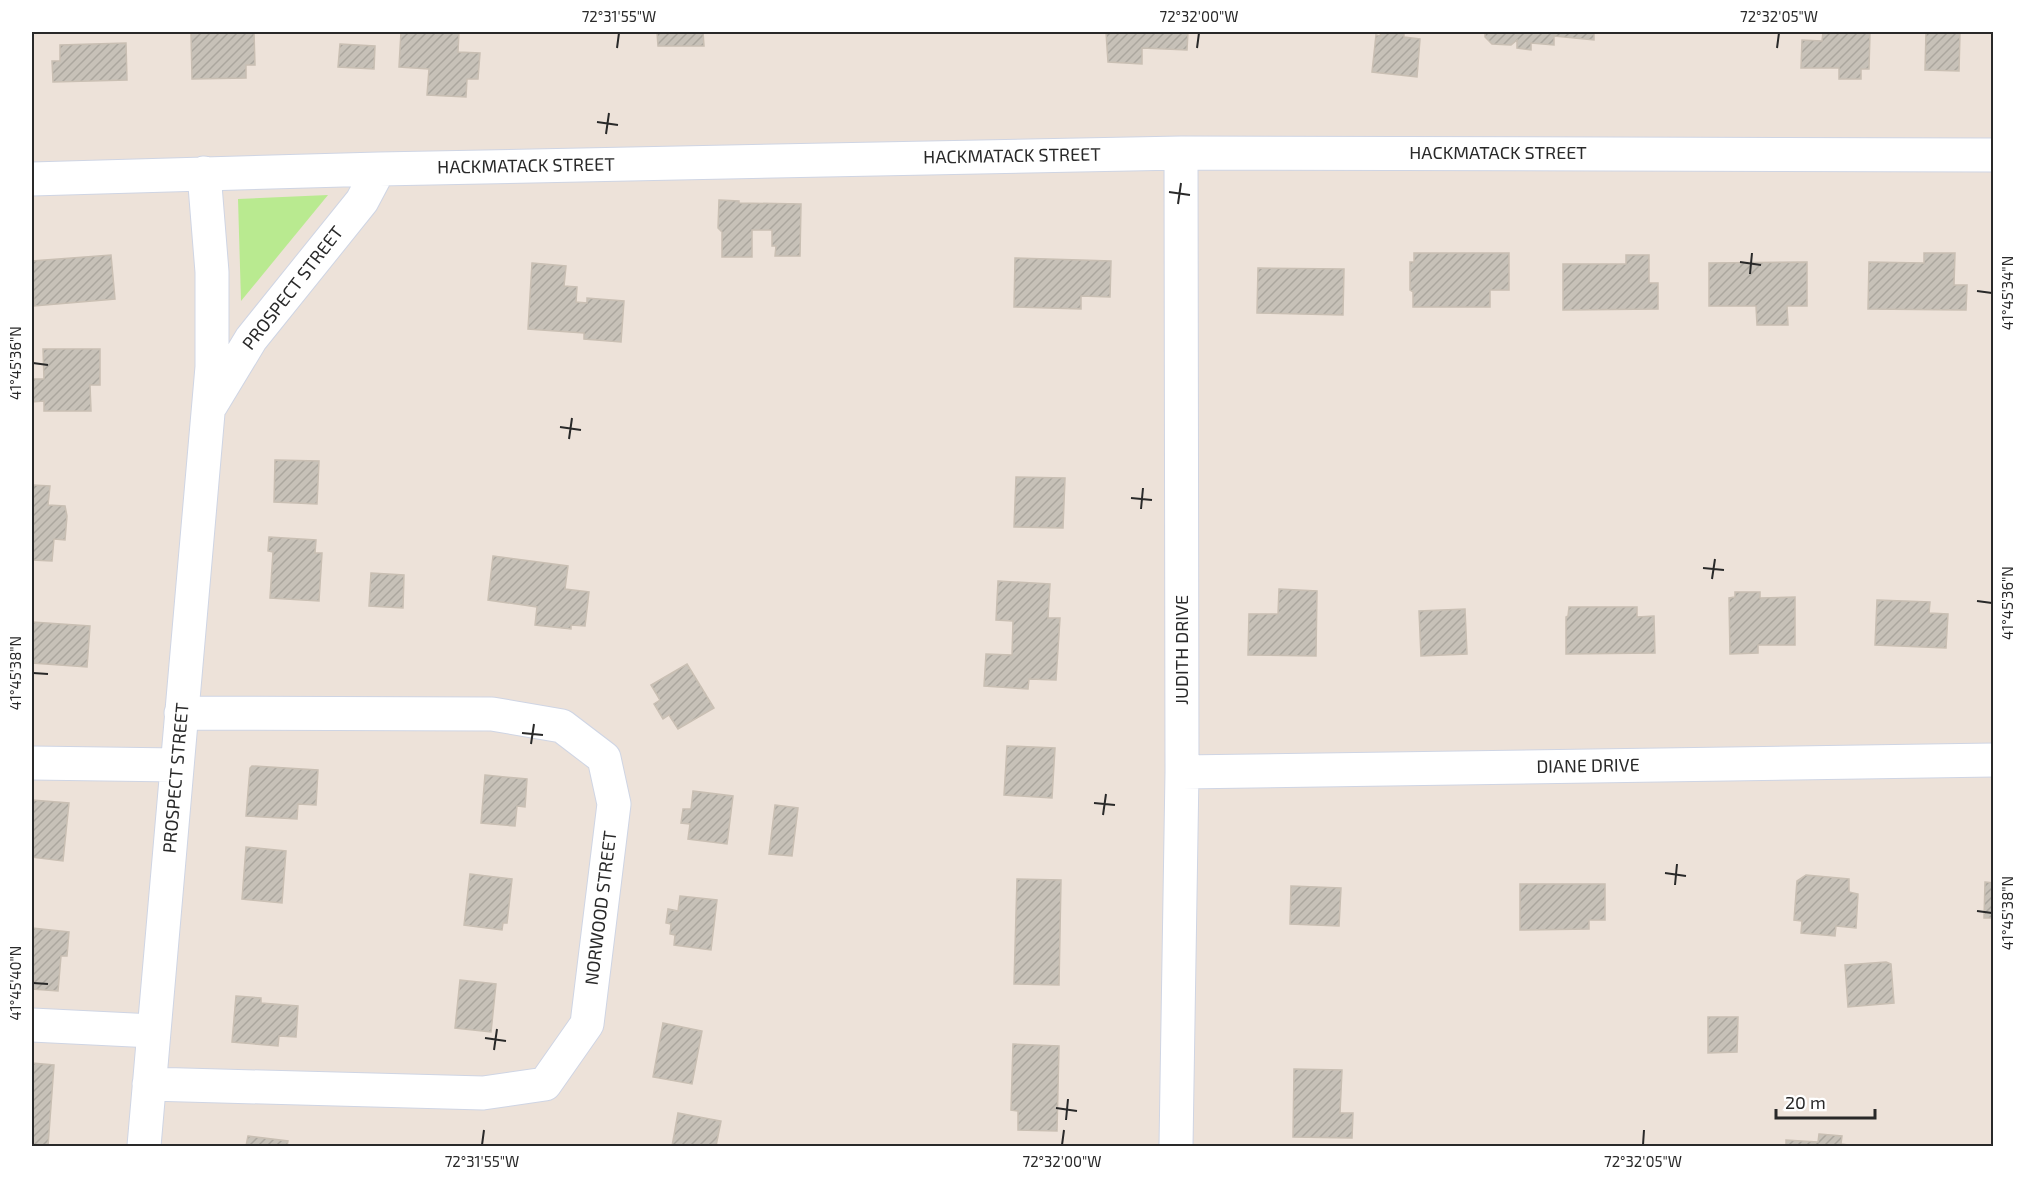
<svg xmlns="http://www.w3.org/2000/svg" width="2025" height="1178" font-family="'Exo 2',sans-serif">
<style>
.park{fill:#b9ea90}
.building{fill:url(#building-hatch);stroke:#c9bfb3;stroke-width:1.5}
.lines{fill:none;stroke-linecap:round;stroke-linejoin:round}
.minor-casing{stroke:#cfd5e4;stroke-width:35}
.minor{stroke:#fff;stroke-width:33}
.ticks{fill:none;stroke:#292929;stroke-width:2}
.labels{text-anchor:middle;stroke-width:4.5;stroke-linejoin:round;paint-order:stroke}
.street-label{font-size:18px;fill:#292929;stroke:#fff}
.neatline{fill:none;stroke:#292929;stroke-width:2}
.ticks-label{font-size:15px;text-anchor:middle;fill:#292929}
</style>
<defs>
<pattern id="building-hatch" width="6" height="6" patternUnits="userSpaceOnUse" patternTransform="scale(1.5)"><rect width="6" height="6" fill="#c7c1b8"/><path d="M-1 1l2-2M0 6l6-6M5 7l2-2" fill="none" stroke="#aba69e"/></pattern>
</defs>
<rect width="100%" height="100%" fill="#ede2d9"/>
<path class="park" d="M 328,195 L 241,301 L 238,199 Z"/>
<path class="building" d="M 206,32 L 254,32 L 255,65 L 246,65 L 246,78 L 192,79 L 191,33 Z
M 401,32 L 459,32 L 458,52 L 480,53 L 478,79 L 467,79 L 466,97 L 427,95 L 429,69 L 399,67 Z
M 657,32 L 703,32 L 704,46 L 658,46 Z
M 1106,32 L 1188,32 L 1187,50 L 1142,48 L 1142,64 L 1108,62 Z
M 1381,32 L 1404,32 L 1404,37 L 1420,39 L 1417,77 L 1372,72 L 1376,35 L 1380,36 Z
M 1485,32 L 1594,32 L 1594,40 L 1554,36 L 1554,45 L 1531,43 L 1531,50 L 1517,48 L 1517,40 L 1511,45 L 1492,44 L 1485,37 Z
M 1823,32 L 1870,32 L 1869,69 L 1861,69 L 1861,79 L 1839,79 L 1839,68 L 1801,68 L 1802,40 L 1822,41 Z
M 1926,32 L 1960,32 L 1959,71 L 1925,70 Z
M 126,43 L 127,80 L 53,82 L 52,61 L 60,61 L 60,45 Z
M 340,44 L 375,46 L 374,69 L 338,67 Z
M 719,200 L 739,201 L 739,203 L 801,204 L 800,256 L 775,256 L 776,246 L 772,246 L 772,230 L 752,230 L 752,257 L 722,257 L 722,232 L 718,228 Z
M 1414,253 L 1509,253 L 1509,290 L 1490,290 L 1490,307 L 1413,307 L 1413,292 L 1410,290 L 1410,262 L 1414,262 Z
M 1924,253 L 1955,253 L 1954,285 L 1967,285 L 1966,310 L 1868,309 L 1869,262 L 1924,263 Z
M 111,255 L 115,299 L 34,306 L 32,261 Z
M 1626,255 L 1649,255 L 1649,283 L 1658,283 L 1658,309 L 1563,310 L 1563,264 L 1626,264 Z
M 1015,258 L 1111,261 L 1110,297 L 1081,296 L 1081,309 L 1014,307 Z
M 1807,262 L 1807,306 L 1787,306 L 1788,325 L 1757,325 L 1756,306 L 1709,306 L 1709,263 Z
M 532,263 L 566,266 L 564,286 L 577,287 L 576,302 L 587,303 L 587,298 L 624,301 L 621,342 L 584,339 L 584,333 L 528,329 Z
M 1258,268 L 1344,269 L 1343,315 L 1257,313 Z
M 43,349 L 100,349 L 100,385 L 90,385 L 91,411 L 44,411 L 44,401 L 32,402 L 32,366 L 32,379 L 44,379 Z
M 275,460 L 319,461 L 317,504 L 274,502 Z
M 1016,477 L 1065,478 L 1063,528 L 1014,527 Z
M 32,485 L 50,486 L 48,505 L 65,506 L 67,516 L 65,540 L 54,539 L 52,561 L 32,560 Z
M 269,537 L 316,540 L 315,553 L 322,553 L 319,601 L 270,598 L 273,552 L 268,551 Z
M 493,556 L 568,566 L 565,589 L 589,592 L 585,626 L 571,625 L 571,629 L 535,625 L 537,607 L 488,600 Z
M 371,573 L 404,575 L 403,608 L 369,606 Z
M 998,581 L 1050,584 L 1048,618 L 1060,618 L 1056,680 L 1029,679 L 1028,689 L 984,686 L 986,654 L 1012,655 L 1013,621 L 996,620 Z
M 1279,589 L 1317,591 L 1316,656 L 1248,655 L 1249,614 L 1278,614 Z
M 1735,592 L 1760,592 L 1760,598 L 1795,597 L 1795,645 L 1758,645 L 1758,653 L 1730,654 L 1729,598 L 1735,597 Z
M 1877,600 L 1930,602 L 1929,613 L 1948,614 L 1946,648 L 1875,645 Z
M 1569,607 L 1637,607 L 1637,617 L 1654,616 L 1655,653 L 1566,654 L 1566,617 L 1568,616 Z
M 1465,609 L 1467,654 L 1421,656 L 1419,611 Z
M 32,622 L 90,626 L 87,667 L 32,663 Z
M 687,664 L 714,708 L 678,729 L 669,715 L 663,719 L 654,704 L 660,700 L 651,685 Z
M 1007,746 L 1055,748 L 1052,798 L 1004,795 Z
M 252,766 L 318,770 L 316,805 L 298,804 L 297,819 L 246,816 L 250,768 Z
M 485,775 L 527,779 L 525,807 L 517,806 L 515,826 L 481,823 Z
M 693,791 L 733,796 L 727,844 L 688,839 L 690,824 L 681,823 L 683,809 L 691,809 Z
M 32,800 L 69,803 L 63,861 L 32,857 Z
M 775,805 L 798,808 L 792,856 L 769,854 Z
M 246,847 L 286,851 L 282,903 L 242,899 Z
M 470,874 L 512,879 L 507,923 L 503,923 L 502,930 L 464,925 Z
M 1806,875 L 1849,879 L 1849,892 L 1858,894 L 1856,928 L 1836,926 L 1835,936 L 1801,933 L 1802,921 L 1794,920 L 1797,881 Z
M 1017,879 L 1061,880 L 1059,985 L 1014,984 Z
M 1985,882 L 1994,883 L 1994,918 L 1984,918 Z
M 1520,884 L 1605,884 L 1605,920 L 1589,920 L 1589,929 L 1520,930 Z
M 1291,886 L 1341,888 L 1339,926 L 1290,924 Z
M 680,896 L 717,900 L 711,950 L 674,945 L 675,935 L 670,934 L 671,924 L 666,923 L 668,909 L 678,911 Z
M 32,928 L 69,932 L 67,956 L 61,956 L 58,991 L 32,989 Z
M 1886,962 L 1891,964 L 1894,1003 L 1848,1007 L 1845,965 Z
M 460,980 L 496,984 L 491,1032 L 455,1028 Z
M 236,996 L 261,998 L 261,1003 L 298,1006 L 296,1037 L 279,1036 L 278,1046 L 232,1042 Z
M 1708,1017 L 1738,1017 L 1737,1052 L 1708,1053 Z
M 663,1023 L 702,1031 L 692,1084 L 653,1077 Z
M 1013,1044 L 1059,1046 L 1057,1131 L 1018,1130 L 1018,1111 L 1011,1110 Z
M 32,1063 L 54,1065 L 48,1146 L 32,1146 Z
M 1294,1069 L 1342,1070 L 1340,1113 L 1353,1113 L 1352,1138 L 1293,1137 Z
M 678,1113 L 721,1121 L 716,1146 L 672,1146 Z
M 1819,1134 L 1842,1136 L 1841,1144 L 1848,1145 L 1848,1146 L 1786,1146 L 1786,1140 L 1818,1142 Z
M 248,1136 L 288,1141 L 287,1146 L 246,1146 Z"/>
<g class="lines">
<defs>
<path id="minor" d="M 32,179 L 379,169 L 1181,153 L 1994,155
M 211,405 L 251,339 L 362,201 L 379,169
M 32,763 L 177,765
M 1182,772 L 1994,760
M 32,1025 L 153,1031
M 149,1084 L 483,1093 L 545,1084 L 587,1024 L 614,804 L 604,758 L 562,726 L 492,714 L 181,713
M 144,1146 L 212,367 L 212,272 L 204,173
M 1176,1146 L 1182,772 L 1181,153"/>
</defs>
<use href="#minor" class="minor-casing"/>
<use href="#minor" class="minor"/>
</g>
<path class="ticks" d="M 617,48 L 619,33M 1197,48 L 1199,33M 1777,48 L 1779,33M 597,122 L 618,125M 606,134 L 609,113M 1169,192 L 1190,195M 1178,204 L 1181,183M 1740,262 L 1761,265M 1750,274 L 1752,253M 1977,291 L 1992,293M 33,363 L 48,365M 560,427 L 581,430M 569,439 L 572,418M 1131,498 L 1152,500M 1141,509 L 1143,488M 1703,568 L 1724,570M 1712,579 L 1715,559M 1977,601 L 1992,603M 33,673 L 48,674M 522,733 L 543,735M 531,744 L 534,724M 1094,803 L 1115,805M 1103,815 L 1106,794M 1665,873 L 1686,876M 1675,885 L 1677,864M 1977,911 L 1992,913M 33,983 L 48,984M 485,1038 L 506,1041M 494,1050 L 497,1029M 1056,1108 L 1077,1111M 1066,1120 L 1068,1099M 482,1145 L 484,1130M 1062,1145 L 1064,1130M 1643,1145 L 1644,1130"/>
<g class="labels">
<g class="street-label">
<text x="1498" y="159">HACKMATACK STREET</text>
<text transform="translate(1012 156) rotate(-1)" y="6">HACKMATACK STREET</text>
<text transform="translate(526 166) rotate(-1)" y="6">HACKMATACK STREET</text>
<text transform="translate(293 288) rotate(-52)" y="6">PROSPECT STREET</text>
<text transform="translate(1182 650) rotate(-90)" y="6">JUDITH DRIVE</text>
<text transform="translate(1588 766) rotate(-1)" y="6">DIANE DRIVE</text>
<text transform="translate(176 778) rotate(-85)" y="6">PROSPECT STREET</text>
<text transform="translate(601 908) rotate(-83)" y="6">NORWOOD STREET</text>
</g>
</g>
<rect width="2025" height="1178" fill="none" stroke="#ffffff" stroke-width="66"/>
<path d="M1776 1109v9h99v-9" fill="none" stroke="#292929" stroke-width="3"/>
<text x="1785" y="1109" font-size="18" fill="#292929" stroke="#ffffff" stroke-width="4.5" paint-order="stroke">20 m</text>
<rect x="33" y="33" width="1959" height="1112" class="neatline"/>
<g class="ticks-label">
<text x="619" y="22">72°31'55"W</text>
<text x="1199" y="22">72°32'00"W</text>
<text x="1779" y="22">72°32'05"W</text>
<text transform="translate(2008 293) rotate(-90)" y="5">41°45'34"N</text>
<text transform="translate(16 363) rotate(-90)" y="5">41°45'36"N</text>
<text transform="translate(2008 603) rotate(-90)" y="5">41°45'36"N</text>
<text transform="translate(16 673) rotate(-90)" y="5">41°45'38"N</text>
<text transform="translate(2008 913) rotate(-90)" y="5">41°45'38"N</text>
<text transform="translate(16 983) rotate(-90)" y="5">41°45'40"N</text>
<text x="482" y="1167">72°31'55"W</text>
<text x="1062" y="1167">72°32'00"W</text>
<text x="1643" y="1167">72°32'05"W</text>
</g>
</svg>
